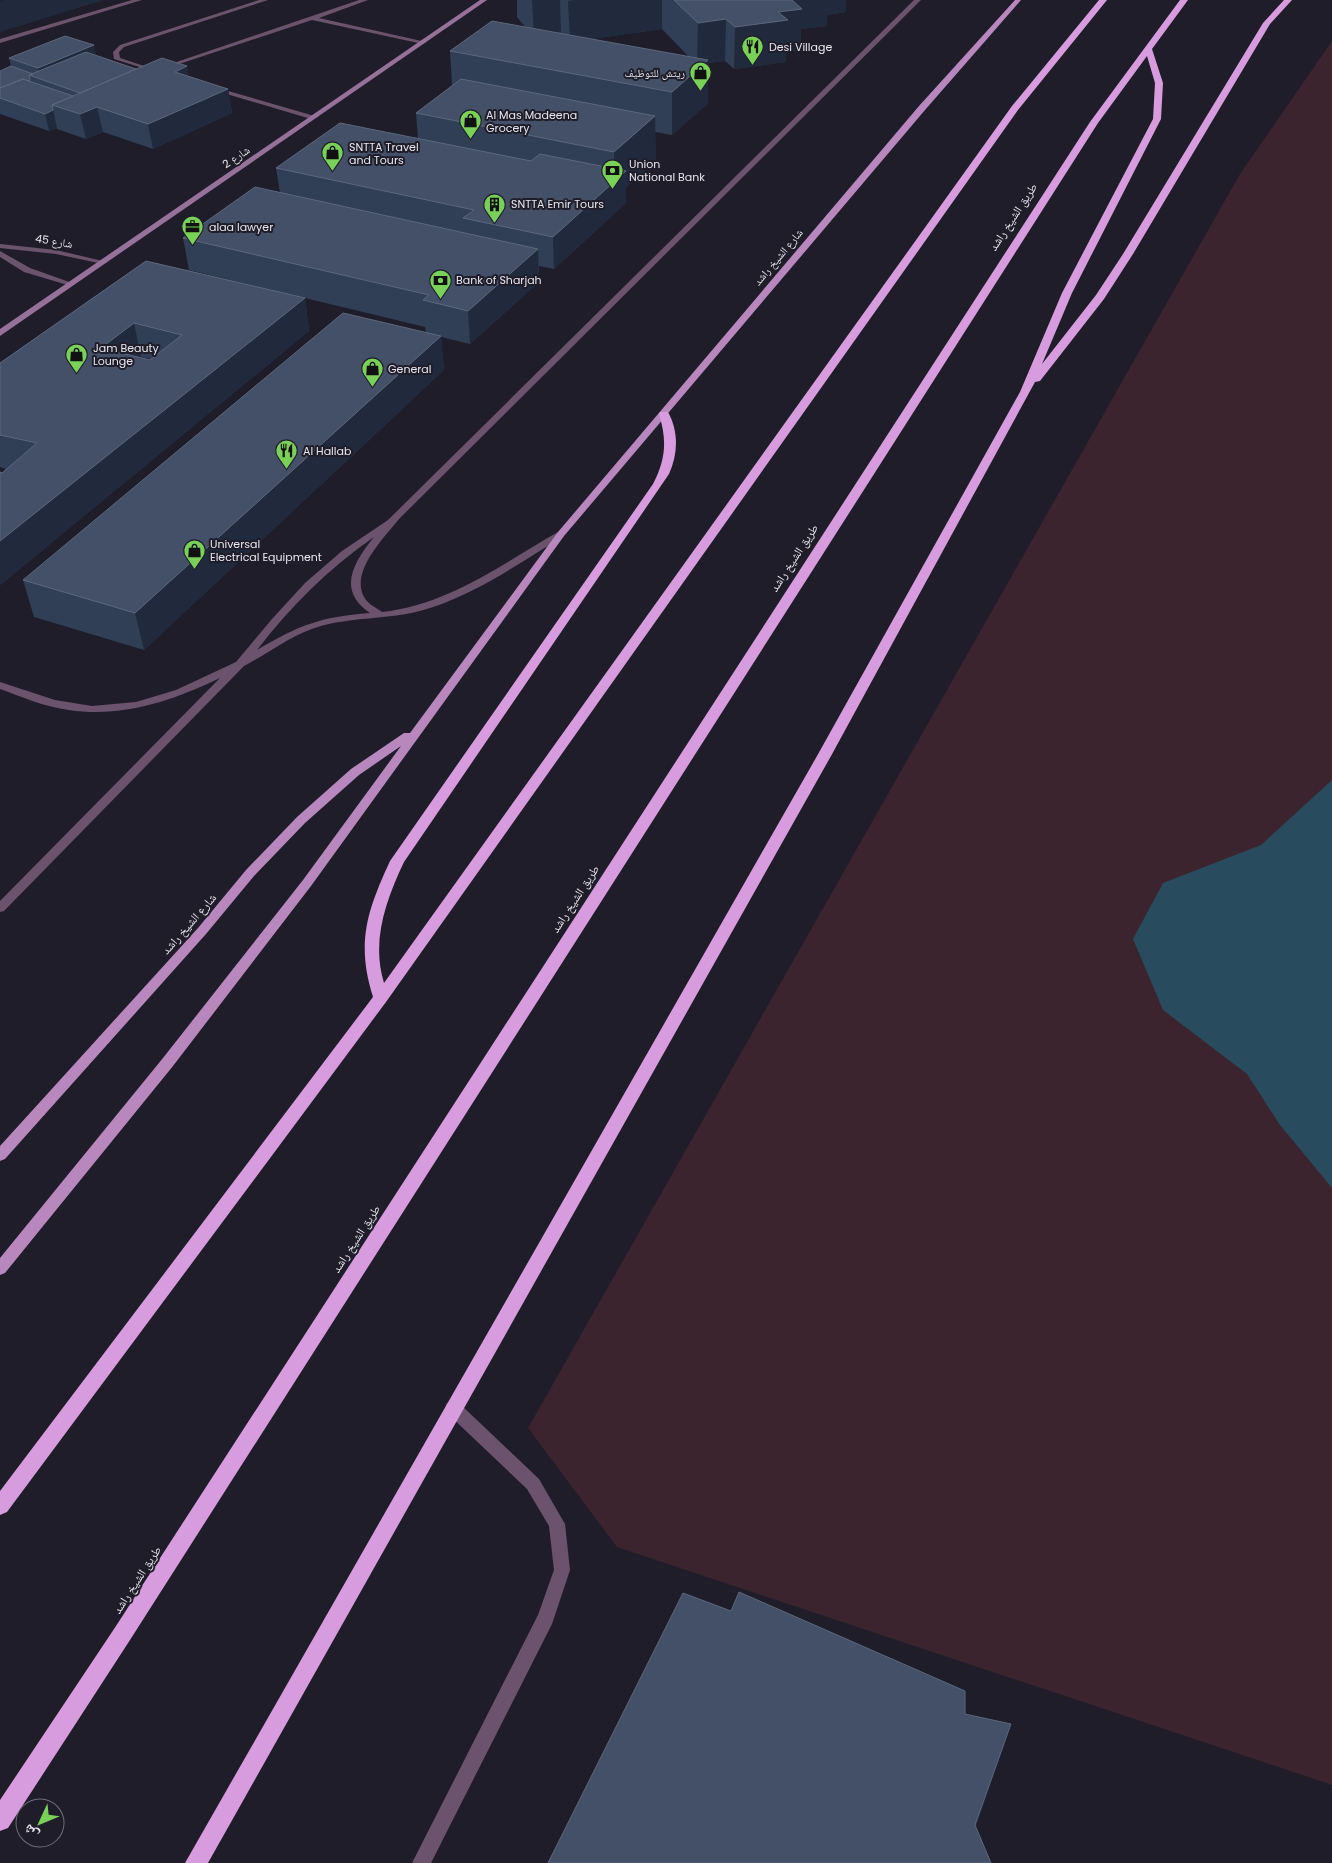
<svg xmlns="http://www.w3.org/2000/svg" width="1332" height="1863" font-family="Poppins,'Noto Naskh Arabic',sans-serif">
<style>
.green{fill:#3c242e}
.water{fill:#284c5d}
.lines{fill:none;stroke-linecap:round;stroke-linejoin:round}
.lane{fill:#6b536d;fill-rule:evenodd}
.secondary{fill:#96719a;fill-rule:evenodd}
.primary{fill:#b887bd;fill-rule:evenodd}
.highway{fill:#d79cdd;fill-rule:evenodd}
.wall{fill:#303e56;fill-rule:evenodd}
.shaded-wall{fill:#21293d}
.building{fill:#435067;stroke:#5d677c;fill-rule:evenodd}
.labels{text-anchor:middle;stroke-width:4;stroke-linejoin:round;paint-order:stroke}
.far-poi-label{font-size:11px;fill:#e7e6ee;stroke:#1f1d29;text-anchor:start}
.far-street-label{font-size:11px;fill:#e7e6ee;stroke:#1f1d29}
.street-label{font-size:12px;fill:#e7e6ee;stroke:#1f1d29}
</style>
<rect width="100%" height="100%" fill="#1f1d29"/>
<path class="green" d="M 1332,41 L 1332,1785 L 617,1547 L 528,1428 L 1240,174 Z"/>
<path class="water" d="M 1332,780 L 1332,1188 L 1280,1125 L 1247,1074 L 1163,1010 L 1133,939 L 1163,883 L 1261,845 Z"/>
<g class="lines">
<path class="lane" d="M 132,0 L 142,0 L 0,43 L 0,39 Z
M 259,0 L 268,0 L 124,47 L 119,52 L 120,58 L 159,71 L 159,73 L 114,59 L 113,52 L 120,45 Z
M 359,0 L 368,0 L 319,18 L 426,42 L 423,44 L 312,20 L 164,69 L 159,68 Z
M 914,0 L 921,0 L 399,519 C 384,538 347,574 366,600 C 370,605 377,608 382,612 C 448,605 502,564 558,532 L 564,532 L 564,536 C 521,562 479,592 430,608 C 395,620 357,616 321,626 C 294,633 269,653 244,666 L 4,911 L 0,912 L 0,901 L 220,678 C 172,701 122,718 69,710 C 45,707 22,697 0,689 L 0,682 L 55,700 L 92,706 L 136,702 L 176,690 L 236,662 L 272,619 L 305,583 L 342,551 L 388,520 ZM 374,537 C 354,562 336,590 370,613 C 320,617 299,625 257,650 C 290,607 329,568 374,537 Z
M 210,87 L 214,87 L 318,117 L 311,119 L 210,89 Z
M 0,244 L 56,250 L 107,262 L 103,264 L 56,254 L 0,248 Z
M 0,251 L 30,268 L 75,284 L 71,286 L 24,272 L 0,257 Z
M 453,1401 L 459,1403 L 539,1479 L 565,1524 L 570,1570 L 552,1624 L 431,1863 L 412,1863 L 538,1615 L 554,1570 L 549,1526 L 527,1489 L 447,1413 L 445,1408 L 447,1403 Z"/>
<path class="secondary" d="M 480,0 L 487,0 L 0,336 L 0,329 Z"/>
<path class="primary" d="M 1015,0 L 1021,0 L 925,110 L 564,536 L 311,886 L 173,1066 L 5,1273 L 0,1275 L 0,1258 L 163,1058 L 303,880 L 401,746 L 359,775 L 305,823 L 254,876 L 206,934 L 5,1159 L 0,1161 L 0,1146 L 198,928 L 246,870 L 297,817 L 351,769 L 404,733 L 410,733 L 558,532 L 919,106 Z"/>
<path class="highway" d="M 1099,0 L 1107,0 L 1018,110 L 386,1002 L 7,1512 L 0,1515 L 0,1491 L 373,997 C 356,943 367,911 390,861 L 653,484 C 666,459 667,440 659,414 L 660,412 L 668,412 C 679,432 678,454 669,474 L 404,862 C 386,900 371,941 384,983 L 1012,106 Z
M 1180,0 L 1188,0 L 1152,49 L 1163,83 L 1161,119 L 1072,293 L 1042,364 L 1096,295 L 1123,254 L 1263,23 L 1284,0 L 1292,0 L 1270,24 L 1133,254 L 1104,299 L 1040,381 L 1035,382 L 831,756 L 208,1863 L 185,1863 L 817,756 L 1020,392 L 1062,293 L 1153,119 L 1155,83 L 1147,56 L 1098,123 L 130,1640 L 8,1828 L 0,1831 L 0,1800 L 116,1626 L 1090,122 Z"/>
</g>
<path class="wall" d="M 517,0 L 846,0 L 846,12 L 827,15 L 827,26 L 801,29 L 800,50 L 786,52 L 786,62 L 734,69 L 725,61 L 708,63 L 708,103 L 672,135 L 655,132 L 656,160 L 626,187 L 626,203 L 554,269 L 539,266 L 539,282 L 470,344 L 441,337 L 444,370 L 144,650 L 34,617 L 23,580 L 426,332 L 425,327 L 305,298 L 309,331 L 0,585 L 0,472 L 2,473 L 6,469 L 0,467 L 0,363 L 146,261 L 280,292 L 189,270 L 183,238 L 280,193 L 276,168 L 418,139 L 416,113 L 452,86 L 450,51 L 526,28 L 517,17 ZM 662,29 L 689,57 L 591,39 ZM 141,357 L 151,359 L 150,360 L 140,358 Z
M 97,56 L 136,69 L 188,76 L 228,89 L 232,113 L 153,149 L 103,132 L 86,139 L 57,129 L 57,128 L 49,131 L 0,114 L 0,71 L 11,66 L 9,58 Z"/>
<path class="shaded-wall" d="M 3,0 L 104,0 L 0,32 L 0,1 Z
M 532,0 L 560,0 L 561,32 L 534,36 Z
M 574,0 L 662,0 L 662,29 L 570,42 L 568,1 Z
M 782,0 L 846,0 L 846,12 L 827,15 L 827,26 L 801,29 L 800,50 L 786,52 L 786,62 L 734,69 L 735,27 L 778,12 Z
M 726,19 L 725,61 L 708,63 L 708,103 L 672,135 L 672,92 L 697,65 L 698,23 Z
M 94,45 L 98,62 L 40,76 L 38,68 Z
M 187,66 L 191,90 L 175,72 Z
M 228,89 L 232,113 L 153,149 L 148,124 Z
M 97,107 L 103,132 L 86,139 L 80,114 Z
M 53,110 L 57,128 L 49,131 L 45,114 Z
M 655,116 L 656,160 L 626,187 L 626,203 L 554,269 L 553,237 L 615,181 L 614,152 Z
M 538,249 L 539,282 L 470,344 L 468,311 Z
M 305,298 L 309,331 L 0,585 L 0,541 Z
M 134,323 L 141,357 L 108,382 L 101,348 Z
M 441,336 L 444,370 L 144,650 L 135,613 Z
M 1011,1724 L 1001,1754 L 967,1854 L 975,1825 Z"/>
<path class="building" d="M 674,0 L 792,0 L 802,9 L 778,12 L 788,20 L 735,27 L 726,19 L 698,23 Z
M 492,21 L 708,60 L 672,92 L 450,51 Z
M 65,36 L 94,45 L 38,68 L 9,58 Z
M 86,52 L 136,69 L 80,93 L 29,75 Z
M 162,58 L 187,66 L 175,72 L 228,89 L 148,124 L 97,107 L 80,114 L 52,105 Z
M 11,66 L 33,74 L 29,75 L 30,80 L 29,81 L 23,79 L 0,88 L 0,71 Z
M 23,79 L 73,96 L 52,105 L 53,110 L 45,114 L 0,98 L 0,88 Z
M 461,79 L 655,116 L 614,152 L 416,113 Z
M 340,123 L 531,161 L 540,154 L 626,171 L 553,237 L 463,218 L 474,210 L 276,168 Z
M 255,187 L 538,249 L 468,311 L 423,300 L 429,295 L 183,238 Z
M 146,261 L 305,298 L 0,541 L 0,472 L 2,473 L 37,443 L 0,435 L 0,363 ZM 134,323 L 182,335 L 150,360 L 101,348 Z
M 343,313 L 441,336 L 135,613 L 23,580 Z
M 739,1592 L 965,1691 L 965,1714 L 1011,1724 L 975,1825 L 991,1863 L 548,1863 L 683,1593 L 731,1611 Z"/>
<defs>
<symbol id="restaurant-pin" viewBox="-11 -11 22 30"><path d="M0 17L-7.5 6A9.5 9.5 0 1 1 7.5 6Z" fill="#7ad157" stroke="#1f1d29"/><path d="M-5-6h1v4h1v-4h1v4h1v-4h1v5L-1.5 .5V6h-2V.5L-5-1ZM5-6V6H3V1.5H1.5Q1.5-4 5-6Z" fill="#111"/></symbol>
<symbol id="shop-pin" viewBox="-11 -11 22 30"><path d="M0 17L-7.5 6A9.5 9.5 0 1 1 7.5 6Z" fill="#7ad157" stroke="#1f1d29"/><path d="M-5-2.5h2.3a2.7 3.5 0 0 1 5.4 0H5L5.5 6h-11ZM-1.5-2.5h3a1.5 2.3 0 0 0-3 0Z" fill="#111"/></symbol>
<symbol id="bank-pin" viewBox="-11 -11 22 30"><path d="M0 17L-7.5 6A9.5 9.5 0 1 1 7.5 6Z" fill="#7ad157" stroke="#1f1d29"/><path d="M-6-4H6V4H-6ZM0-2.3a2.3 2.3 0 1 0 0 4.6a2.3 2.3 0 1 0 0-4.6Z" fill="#111"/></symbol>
<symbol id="building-pin" viewBox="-11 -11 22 30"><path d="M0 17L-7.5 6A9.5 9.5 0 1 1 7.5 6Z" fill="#7ad157" stroke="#1f1d29"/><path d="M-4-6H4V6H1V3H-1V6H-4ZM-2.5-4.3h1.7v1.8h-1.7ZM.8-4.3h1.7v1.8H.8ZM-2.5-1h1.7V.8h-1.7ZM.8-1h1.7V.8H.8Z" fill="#111"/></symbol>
<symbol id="office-pin" viewBox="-11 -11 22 30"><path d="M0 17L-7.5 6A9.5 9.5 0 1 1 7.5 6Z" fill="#7ad157" stroke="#1f1d29"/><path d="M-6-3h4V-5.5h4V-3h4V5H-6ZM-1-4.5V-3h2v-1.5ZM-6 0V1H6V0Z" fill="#111"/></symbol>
</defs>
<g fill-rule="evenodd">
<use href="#restaurant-pin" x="740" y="34" width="25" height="34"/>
<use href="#shop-pin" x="688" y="60" width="25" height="34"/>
<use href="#shop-pin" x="458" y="108" width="25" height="34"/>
<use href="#shop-pin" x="320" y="140" width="25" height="34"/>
<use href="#bank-pin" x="600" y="158" width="25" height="34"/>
<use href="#building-pin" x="482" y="192" width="25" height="34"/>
<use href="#office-pin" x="180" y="214" width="25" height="34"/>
<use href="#bank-pin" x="428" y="268" width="25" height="34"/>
<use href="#shop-pin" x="64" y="342" width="25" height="34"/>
<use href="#shop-pin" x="360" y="356" width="25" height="34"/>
<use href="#restaurant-pin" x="274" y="438" width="25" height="34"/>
<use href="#shop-pin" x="182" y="538" width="25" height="34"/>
</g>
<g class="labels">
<g class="far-poi-label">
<text x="769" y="51">Desi Village</text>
<text x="685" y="77" text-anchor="end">ريتش للتوظيف</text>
<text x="486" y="119">Al Mas Madeena<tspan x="486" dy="13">Grocery</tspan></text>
<text x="349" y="151">SNTTA Travel<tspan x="349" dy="13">and Tours</tspan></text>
<text x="629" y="168">Union<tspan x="629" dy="13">National Bank</tspan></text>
<text x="511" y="208">SNTTA Emir Tours</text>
<text x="209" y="231">alaa lawyer</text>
<text x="456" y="284">Bank of Sharjah</text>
<text x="93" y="352">Jam Beauty<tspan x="93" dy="13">Lounge</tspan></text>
<text x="388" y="373">General</text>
<text x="303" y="455">Al Hallab</text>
<text x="210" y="548">Universal<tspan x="210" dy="13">Electrical Equipment</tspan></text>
</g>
<g class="far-street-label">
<text transform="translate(236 157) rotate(-34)" y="4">شارع 2</text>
<text transform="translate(54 241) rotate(9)" y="4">شارع 45</text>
<text transform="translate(778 257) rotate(-50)" y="4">شارع الشيخ راشد</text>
</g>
<g class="street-label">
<text transform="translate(1013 217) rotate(-57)" y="4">طريق الشيخ راشد</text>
<text transform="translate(794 558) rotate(-57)" y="4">طريق الشيخ راشد</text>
<text transform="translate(575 899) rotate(-57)" y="4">طريق الشيخ راشد</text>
<text transform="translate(189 924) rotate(-49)" y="4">شارع الشيخ راشد</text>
<text transform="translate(356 1239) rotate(-57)" y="4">طريق الشيخ راشد</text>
<text transform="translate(137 1580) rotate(-57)" y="4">طريق الشيخ راشد</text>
</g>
</g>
<g transform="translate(40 1823) rotate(226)"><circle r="24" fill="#1f1d29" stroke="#6f6d78"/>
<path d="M0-4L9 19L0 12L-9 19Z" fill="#7ad157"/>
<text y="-8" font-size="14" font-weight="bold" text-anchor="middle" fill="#e7e6ee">ش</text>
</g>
</svg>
